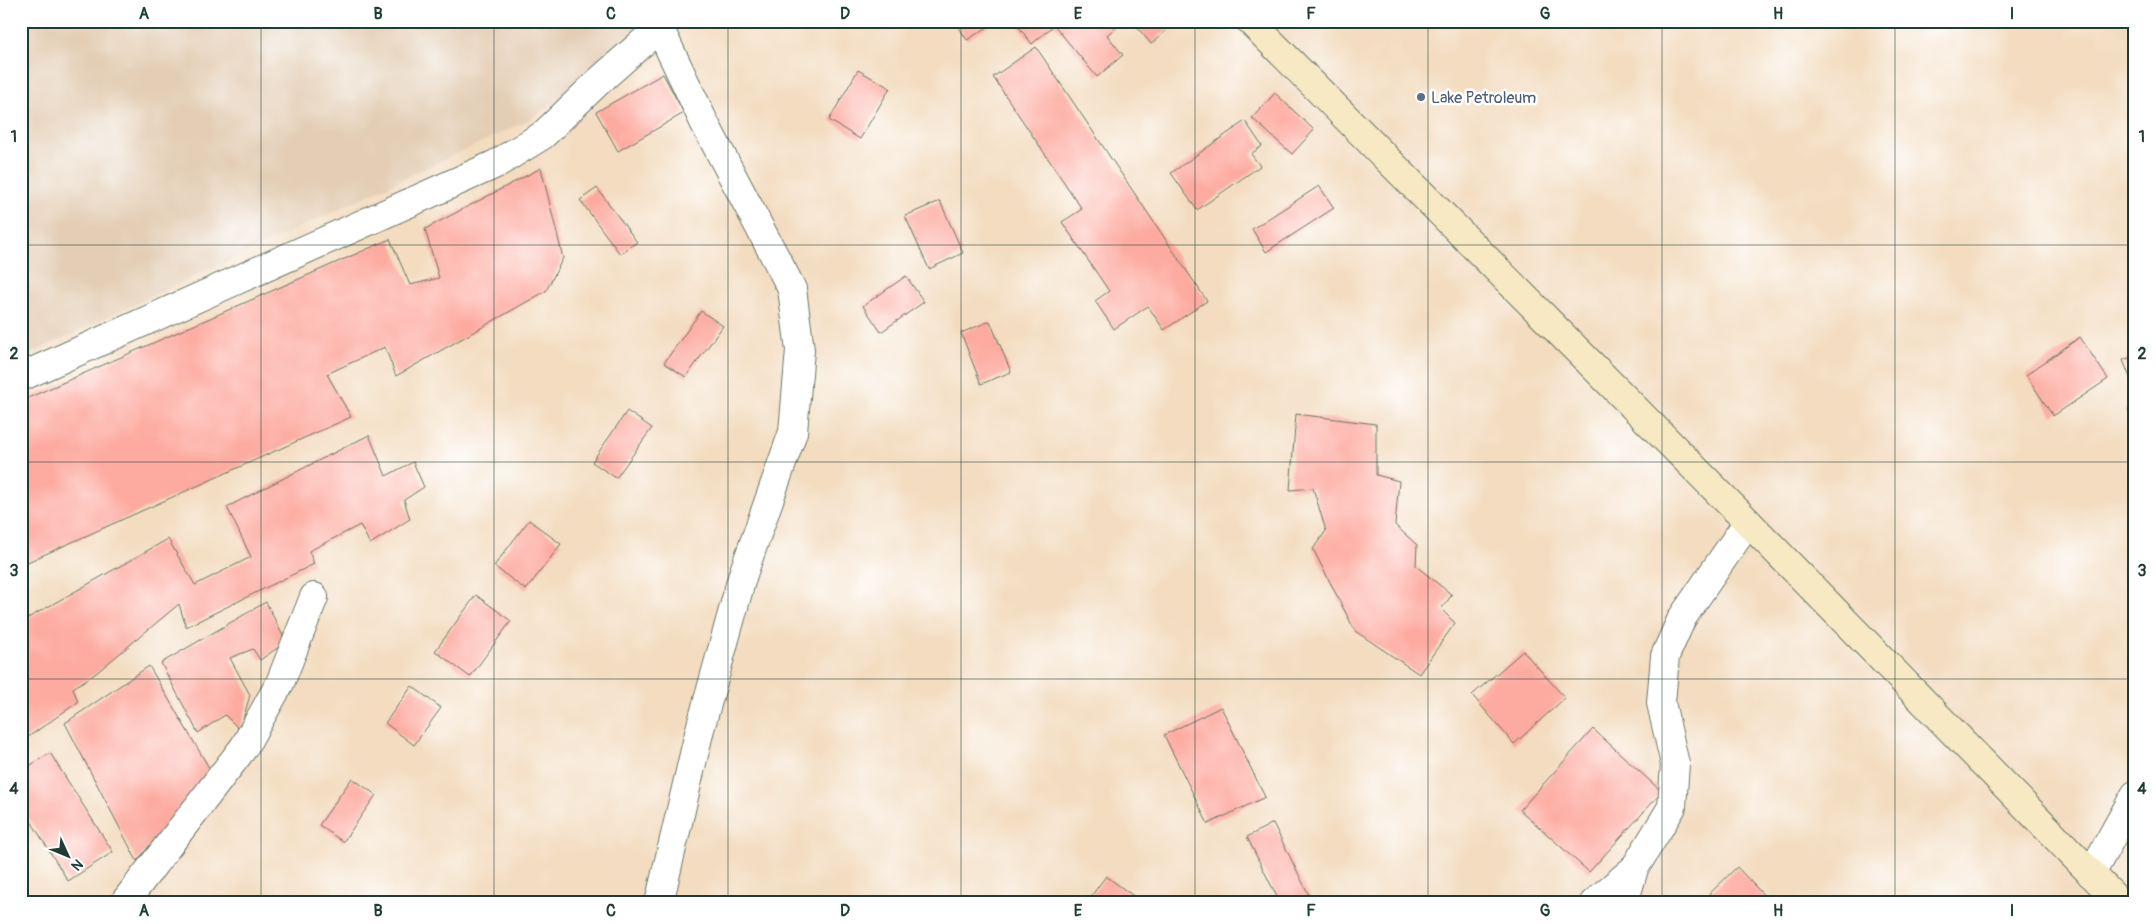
<svg xmlns="http://www.w3.org/2000/svg" width="2156" height="924" font-family="Pangolin,sans-serif">
<style>
.built{fill:#e3cdb4}
.building{fill:#fdaba0}
.lines{fill:none;stroke-linecap:round;stroke-linejoin:round}
.street-casing{stroke:#697565;stroke-width:30}
.secondary-casing{stroke:#697565;stroke-width:30}
.street{stroke:#fff;stroke-width:28}
.secondary{stroke:#f6e9c3;stroke-width:28}
.grid{fill:none;stroke:#1f3d34;stroke-width:1;stroke-opacity:0.55}
.service-dot{fill:#5c6f8a;stroke:#fff;stroke-width:2}
.labels{text-anchor:middle;stroke-width:5;stroke-linejoin:round;paint-order:stroke}
.service-label{font-size:16px;fill:#4e5e75;stroke:#fff;text-anchor:start}
.neatline{fill:none;stroke:#1f3d34;stroke-width:2}
.grid-label{font-size:16px;text-anchor:middle;font-weight:bold;fill:#1f3d34}
</style>
<rect width="100%" height="100%" fill="#fff"/>
<filter id="ink" filterUnits="userSpaceOnUse"><feTurbulence type="fractalNoise" baseFrequency=".02" numOctaves="2"/><feDisplacementMap in="SourceGraphic" scale="10" xChannelSelector="R" yChannelSelector="G"/><feConvolveMatrix kernelMatrix="1 2 1 2 8 2 1 2 1" color-interpolation-filters="sRGB"/></filter>
<filter id="wash" filterUnits="userSpaceOnUse"><feTurbulence type="fractalNoise" baseFrequency=".0096" numOctaves="4" result="noise"/><feDisplacementMap in="SourceGraphic" scale="20" xChannelSelector="R" yChannelSelector="G"/><feGaussianBlur stdDeviation="1.12" result="paint"/><feColorMatrix in="noise" values="0 0 0 0 0 0 0 0 0 0 0 0 0 0 0 0 0 1.4 0 .05"/><feComposite in="paint" operator="in"/></filter>
<g filter="url(#wash)">
<rect width="100%" height="100%" fill="#f3dcbf"/>
<path class="built" d="M 21,21 L 661,21 L 533,118 L 21,358 Z"/>
<g id="blocks">
<path class="building" d="M 955,21 L 997,21 L 967,40 Z
M 1016,21 L 1123,21 L 1107,35 L 1123,55 L 1097,77 L 1054,25 L 1032,44 L 1015,22 Z
M 1132,21 L 1177,21 L 1151,44 Z
M 1036,47 L 1207,301 L 1164,330 L 1148,306 L 1114,329 L 1095,301 L 1109,291 L 1062,222 L 1082,209 L 993,77 Z
M 858,70 L 890,88 L 860,139 L 829,120 Z
M 663,74 L 684,113 L 618,151 L 596,112 Z
M 1275,93 L 1314,130 L 1292,154 L 1252,118 Z
M 1245,121 L 1262,146 L 1251,154 L 1260,166 L 1197,210 L 1171,173 Z
M 541,168 L 563,258 L 546,291 L 396,376 L 385,347 L 327,374 L 351,417 L 21,565 L 21,401 L 390,239 L 410,285 L 439,278 L 425,229 Z
M 1319,186 L 1334,208 L 1266,252 L 1252,229 Z
M 597,188 L 637,242 L 620,254 L 580,200 Z
M 940,201 L 963,253 L 929,269 L 905,216 Z
M 906,276 L 924,302 L 881,332 L 863,306 Z
M 701,311 L 723,326 L 686,377 L 664,363 Z
M 990,321 L 1011,372 L 981,384 L 961,333 Z
M 2080,337 L 2108,379 L 2053,416 L 2026,375 Z
M 2135,356 L 2135,390 L 2123,360 Z
M 2135,406 L 2135,426 L 2128,409 Z
M 627,411 L 652,428 L 616,478 L 592,462 Z
M 1296,414 L 1376,424 L 1376,475 L 1399,481 L 1395,525 L 1417,545 L 1416,566 L 1452,595 L 1441,609 L 1455,623 L 1419,674 L 1355,631 L 1313,549 L 1326,531 L 1313,488 L 1290,490 Z
M 369,435 L 386,476 L 413,462 L 424,487 L 404,500 L 410,519 L 370,544 L 360,525 L 309,551 L 314,564 L 186,627 L 179,604 L 95,674 L 73,688 L 78,702 L 21,742 L 21,622 L 168,539 L 195,585 L 251,557 L 227,507 Z
M 529,520 L 561,544 L 526,590 L 494,566 Z
M 476,595 L 511,621 L 470,677 L 435,651 Z
M 266,602 L 286,642 L 260,660 L 253,649 L 230,658 L 250,695 L 240,730 L 225,715 L 198,733 L 161,663 Z
M 1523,651 L 1565,698 L 1514,744 L 1472,695 Z
M 149,666 L 211,771 L 137,861 L 65,723 Z
M 412,686 L 441,708 L 414,745 L 385,723 Z
M 1221,707 L 1265,797 L 1208,824 L 1164,735 Z
M 1593,729 L 1662,792 L 1589,872 L 1520,810 Z
M 50,753 L 113,852 L 68,881 L 21,805 L 21,771 Z
M 352,778 L 376,795 L 343,842 L 319,825 Z
M 1273,823 L 1313,903 L 1280,903 L 1247,837 Z
M 1737,867 L 1771,903 L 1700,903 Z
M 1106,876 L 1143,903 L 1086,903 Z
M 21,886 L 32,903 L 21,903 Z"/>
</g>
</g>
<g filter="url(#ink)">
<use href="#blocks" fill-opacity="0" stroke="#697565" stroke-width="1"/>
<g class="lines">
<defs>
<path id="street" d="M 21,377 L 496,164 L 543,135 L 598,82 L 667,21
M 2091,874 L 2135,795
M 124,903 L 244,747 L 280,683 L 314,597
M 659,903 L 700,729 L 743,574 L 793,432 L 800,350 L 792,289 L 704,122 L 659,27
M 1594,903 L 1634,869
M 1624,903 L 1634,869 L 1672,807 L 1675,764 L 1661,703 L 1665,656 L 1682,618 L 1748,522"/>
<path id="secondary" d="M 1250,21 L 1748,522 L 2120,903"/>
</defs>
<use href="#street" class="street-casing"/>
<use href="#secondary" class="secondary-casing"/>
<use href="#street" class="street"/>
<use href="#secondary" class="secondary"/>
</g>
</g>
<path class="grid" d="M 261,21 L 261,903M 494,21 L 494,903M 728,21 L 728,903M 961,21 L 961,903M 1195,21 L 1195,903M 1428,21 L 1428,903M 1662,21 L 1662,903M 1895,21 L 1895,903M 21,245 L 2135,245M 21,462 L 2135,462M 21,679 L 2135,679"/>
<circle class="service-dot" cx="1421" cy="97" r="5"/>
<g class="labels">
<g class="service-label">
<text x="1431" y="103">Lake Petroleum</text>
</g>
</g>
<rect width="2156" height="924" fill="none" stroke="#fff" stroke-width="55"/>
<g transform="translate(68 856) rotate(134)" stroke="#ffffff" stroke-width="4" paint-order="stroke">
<path d="M0-4L9 19L0 12L-9 19Z" fill="#1f3d34"/>
<text y="-8" font-size="14" font-weight="bold" text-anchor="middle" fill="#1f3d34">N</text>
</g>
<rect x="28" y="28" width="2100" height="868" class="neatline"/>
<g class="grid-label">
<text x="144" y="19">A</text>
<text x="378" y="19">B</text>
<text x="611" y="19">C</text>
<text x="845" y="19">D</text>
<text x="1078" y="19">E</text>
<text x="1311" y="19">F</text>
<text x="1545" y="19">G</text>
<text x="1778" y="19">H</text>
<text x="2012" y="19">I</text>
<text x="14" y="142">1</text>
<text x="2142" y="142">1</text>
<text x="14" y="359">2</text>
<text x="2142" y="359">2</text>
<text x="14" y="576">3</text>
<text x="2142" y="576">3</text>
<text x="14" y="794">4</text>
<text x="2142" y="794">4</text>
<text x="144" y="916">A</text>
<text x="378" y="916">B</text>
<text x="611" y="916">C</text>
<text x="845" y="916">D</text>
<text x="1078" y="916">E</text>
<text x="1311" y="916">F</text>
<text x="1545" y="916">G</text>
<text x="1778" y="916">H</text>
<text x="2012" y="916">I</text>
</g>
</svg>
